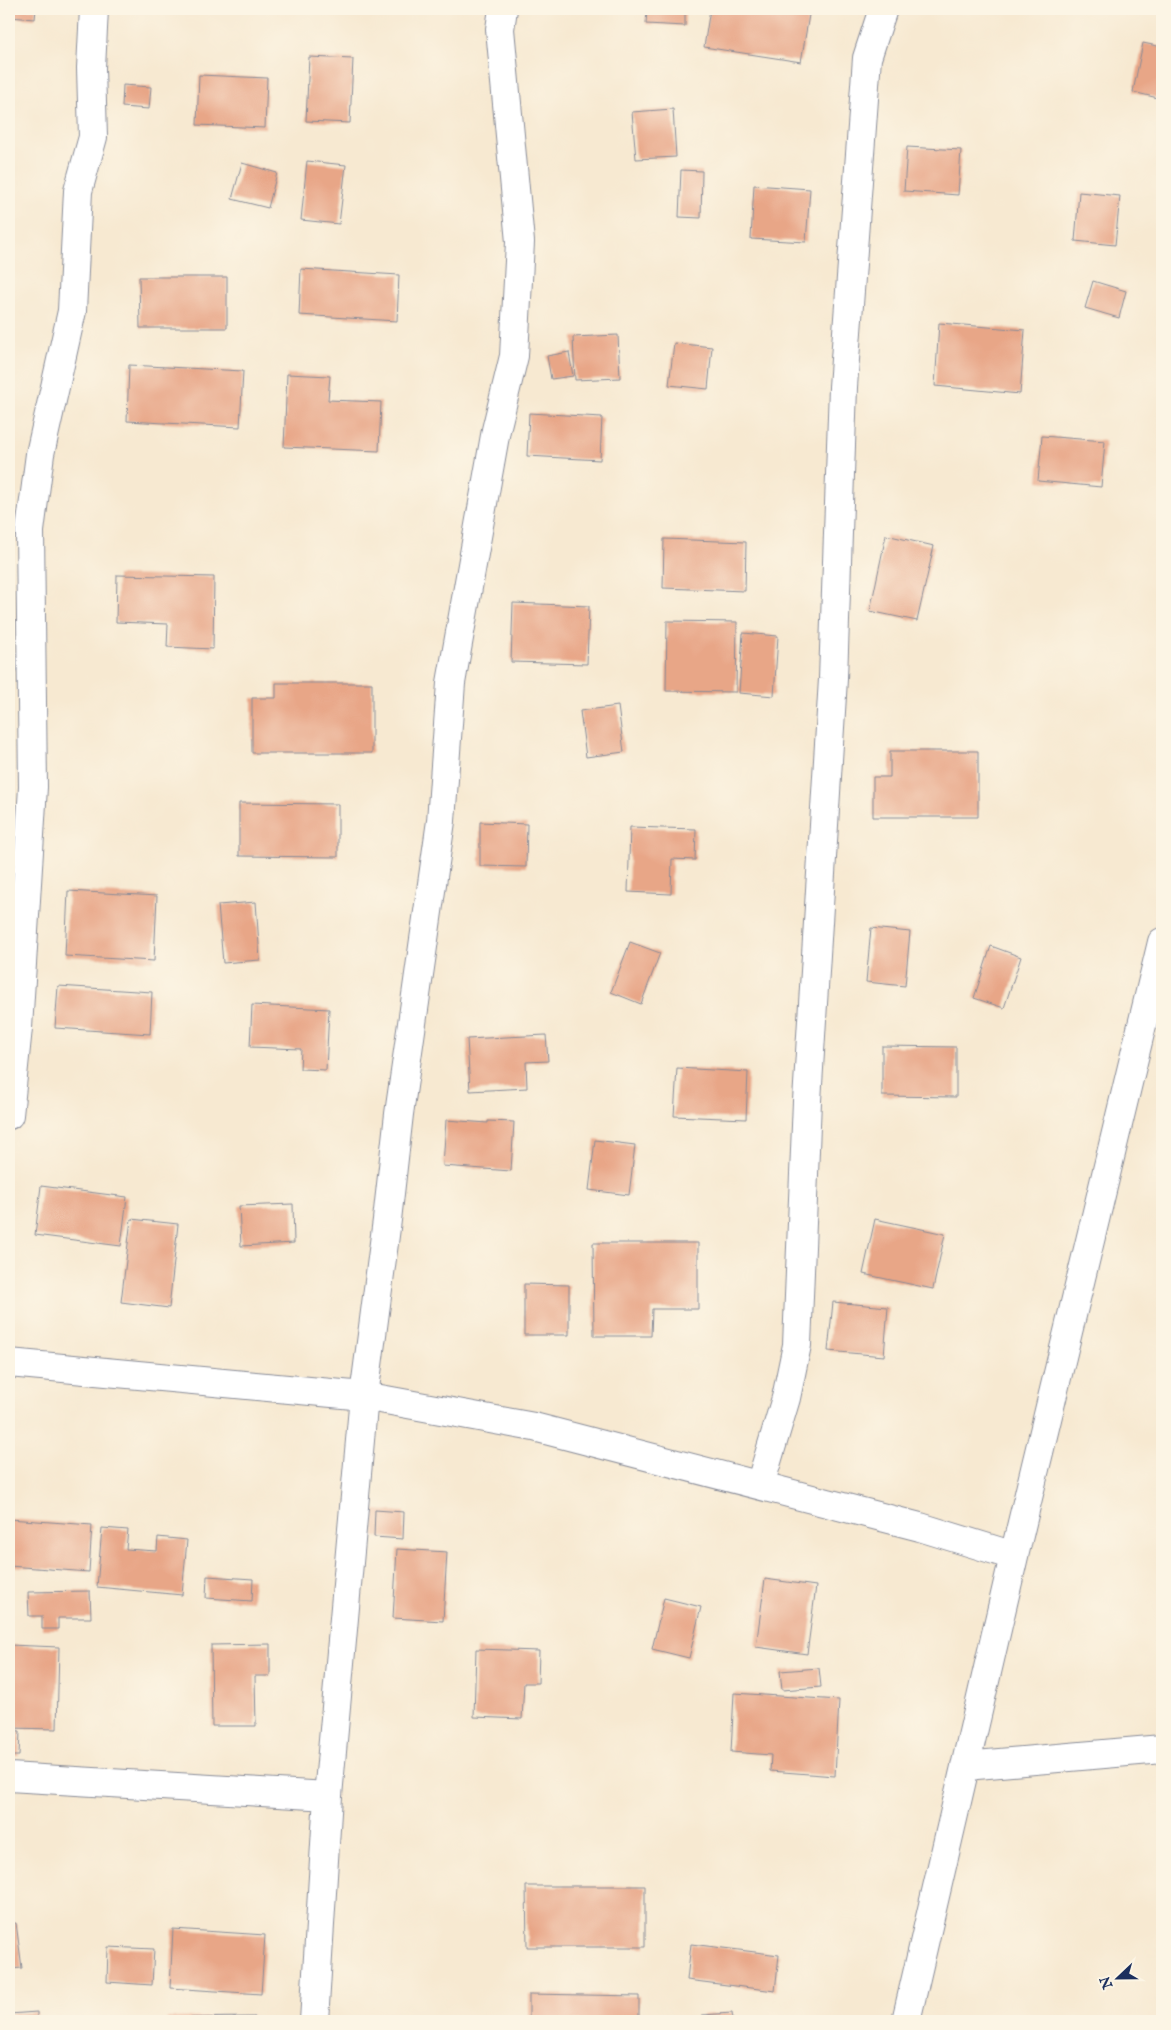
<svg xmlns="http://www.w3.org/2000/svg" width="1171" height="2030" font-family="'IM FELL English',serif">
<style>
.building{fill:#e8a687}
.lines{fill:none;stroke-linecap:round;stroke-linejoin:round}
.street-casing{stroke:#898c98;stroke-width:30}
.street{stroke:#fff;stroke-width:28}
</style>
<rect width="100%" height="100%" fill="#fcf5e5"/>
<filter id="ink" filterUnits="userSpaceOnUse"><feTurbulence type="fractalNoise" baseFrequency=".02" numOctaves="2"/><feDisplacementMap in="SourceGraphic" scale="10" xChannelSelector="R" yChannelSelector="G"/><feConvolveMatrix kernelMatrix="1 2 1 2 8 2 1 2 1" color-interpolation-filters="sRGB"/></filter>
<filter id="wash" filterUnits="userSpaceOnUse"><feTurbulence type="fractalNoise" baseFrequency=".0096" numOctaves="4" result="noise"/><feDisplacementMap in="SourceGraphic" scale="20" xChannelSelector="R" yChannelSelector="G"/><feGaussianBlur stdDeviation="1.12" result="paint"/><feColorMatrix in="noise" values="0 0 0 0 0 0 0 0 0 0 0 0 0 0 0 0 0 1.4 0 .05"/><feComposite in="paint" operator="in"/></filter>
<g filter="url(#wash)">
<rect width="100%" height="100%" fill="#f7e9d1"/>
<g id="blocks">
<path class="building" d="M 9,9 L 36,9 L 35,19 L 9,17 Z
M 647,9 L 685,9 L 685,26 L 646,24 Z
M 710,9 L 810,9 L 801,62 L 704,47 Z
M 1143,43 L 1162,47 L 1162,99 L 1133,92 Z
M 309,57 L 353,59 L 350,123 L 306,121 Z
M 199,75 L 267,78 L 265,128 L 197,125 Z
M 123,85 L 151,87 L 149,109 L 122,107 Z
M 673,109 L 676,157 L 636,159 L 632,112 Z
M 907,147 L 961,150 L 958,195 L 904,191 Z
M 307,161 L 346,165 L 339,224 L 301,220 Z
M 242,163 L 277,173 L 268,208 L 232,199 Z
M 681,170 L 702,171 L 701,218 L 679,217 Z
M 754,185 L 810,189 L 806,242 L 751,239 Z
M 1079,192 L 1120,196 L 1115,245 L 1075,241 Z
M 301,269 L 399,275 L 397,321 L 299,315 Z
M 139,277 L 227,277 L 227,328 L 140,328 Z
M 1093,281 L 1126,291 L 1119,318 L 1085,308 Z
M 939,323 L 1025,330 L 1020,394 L 935,386 Z
M 618,335 L 620,378 L 575,380 L 573,337 Z
M 674,343 L 712,347 L 708,389 L 669,385 Z
M 569,352 L 573,376 L 551,379 L 547,356 Z
M 129,365 L 243,371 L 240,427 L 127,421 Z
M 287,374 L 330,376 L 328,400 L 381,402 L 379,451 L 284,447 Z
M 529,413 L 602,417 L 600,460 L 527,456 Z
M 1042,436 L 1105,441 L 1101,487 L 1038,481 Z
M 886,535 L 934,546 L 917,621 L 870,611 Z
M 664,539 L 746,542 L 745,591 L 663,588 Z
M 117,575 L 214,577 L 213,649 L 167,647 L 168,624 L 116,622 Z
M 513,603 L 589,606 L 587,664 L 511,662 Z
M 667,621 L 737,622 L 736,692 L 666,691 Z
M 743,633 L 778,636 L 774,696 L 739,693 Z
M 276,683 L 372,683 L 372,753 L 252,753 L 252,698 L 276,698 Z
M 618,706 L 624,752 L 586,757 L 580,711 Z
M 890,751 L 978,751 L 978,817 L 873,817 L 873,777 L 890,777 Z
M 239,803 L 338,804 L 338,857 L 239,856 Z
M 480,822 L 527,824 L 526,867 L 480,866 Z
M 630,827 L 696,829 L 695,860 L 672,859 L 671,894 L 628,892 Z
M 68,891 L 157,896 L 154,961 L 65,956 Z
M 256,902 L 260,960 L 223,963 L 218,905 Z
M 871,928 L 910,932 L 905,986 L 866,982 Z
M 630,942 L 660,953 L 641,1004 L 611,992 Z
M 991,946 L 1021,957 L 1004,1008 L 974,998 Z
M 58,986 L 152,992 L 150,1034 L 55,1028 Z
M 252,1005 L 329,1009 L 326,1070 L 300,1069 L 301,1049 L 250,1047 Z
M 546,1035 L 548,1061 L 526,1062 L 527,1088 L 470,1091 L 467,1039 Z
M 882,1046 L 956,1047 L 956,1097 L 882,1096 Z
M 677,1068 L 748,1072 L 746,1119 L 674,1116 Z
M 446,1120 L 488,1123 L 488,1121 L 514,1122 L 511,1171 L 443,1166 Z
M 595,1140 L 635,1145 L 629,1195 L 589,1190 Z
M 41,1186 L 127,1197 L 121,1246 L 35,1235 Z
M 293,1204 L 294,1243 L 241,1246 L 239,1206 Z
M 131,1219 L 178,1224 L 169,1308 L 121,1302 Z
M 875,1219 L 945,1234 L 933,1289 L 863,1274 Z
M 593,1243 L 698,1243 L 698,1309 L 652,1309 L 651,1336 L 594,1336 Z
M 524,1284 L 569,1285 L 569,1335 L 524,1335 Z
M 833,1302 L 888,1307 L 884,1356 L 828,1351 Z
M 375,1510 L 404,1512 L 403,1539 L 374,1537 Z
M 9,1519 L 92,1525 L 89,1572 L 9,1566 Z
M 102,1528 L 128,1530 L 126,1549 L 157,1551 L 158,1537 L 187,1540 L 182,1595 L 97,1587 Z
M 397,1549 L 447,1552 L 443,1621 L 393,1618 Z
M 207,1576 L 253,1579 L 252,1601 L 206,1598 Z
M 765,1579 L 816,1586 L 807,1654 L 756,1647 Z
M 90,1591 L 91,1618 L 58,1618 L 58,1629 L 42,1629 L 42,1616 L 29,1616 L 28,1592 Z
M 664,1598 L 701,1607 L 689,1658 L 652,1649 Z
M 270,1644 L 270,1676 L 255,1676 L 256,1726 L 212,1726 L 211,1645 Z
M 9,1645 L 59,1647 L 57,1729 L 9,1728 Z
M 476,1649 L 539,1651 L 538,1683 L 524,1683 L 522,1719 L 474,1717 Z
M 819,1668 L 821,1687 L 782,1690 L 780,1671 Z
M 734,1693 L 839,1700 L 835,1776 L 770,1771 L 771,1755 L 731,1752 Z
M 9,1730 L 20,1731 L 19,1756 L 9,1756 Z
M 526,1886 L 645,1886 L 645,1947 L 527,1947 Z
M 16,1923 L 22,1968 L 9,1969 L 9,1924 Z
M 173,1929 L 265,1935 L 261,1994 L 170,1988 Z
M 691,1944 L 779,1955 L 775,1991 L 687,1980 Z
M 108,1947 L 154,1949 L 152,1985 L 107,1982 Z
M 529,1994 L 639,1996 L 639,2021 L 529,2021 Z
M 37,2012 L 37,2021 L 9,2021 L 9,2014 Z
M 732,2013 L 733,2021 L 703,2021 L 702,2015 Z
M 255,2017 L 255,2021 L 167,2021 L 167,2018 Z"/>
</g>
</g>
<g filter="url(#ink)">
<use href="#blocks" fill-opacity="0" stroke="#898c98" stroke-width="1"/>
<g class="lines">
<defs>
<path id="street" d="M 9,1115 L 18,1028 L 33,787 L 30,531 L 40,454 L 72,311 L 78,191 L 93,137 L 91,68 L 94,9
M 9,1363 L 364,1396 L 534,1427 L 920,1527 L 1014,1556
M 760,1485 L 786,1398 L 797,1345 L 807,1101 L 833,679 L 843,387 L 867,58 L 883,9
M 965,1766 L 1162,1749
M 9,1777 L 328,1796
M 314,2021 L 328,1796 L 364,1396 L 387,1220 L 399,1114 L 441,821 L 451,683 L 496,430 L 514,356 L 520,242 L 500,29 L 503,9
M 906,2021 L 1014,1556 L 1162,942"/>
</defs>
<use href="#street" class="street-casing"/>
<use href="#street" class="street"/>
</g>
</g>
<rect width="1171" height="2030" fill="none" stroke="#fcf5e5" stroke-width="30"/>
<g transform="translate(1118 1978) rotate(248)" stroke="#fcf5e5" stroke-width="4" paint-order="stroke">
<path d="M0-4L9 19L0 12L-9 19Z" fill="#1b2f5e"/>
<text y="-8" font-size="14" font-weight="bold" text-anchor="middle" fill="#1b2f5e">N</text>
</g>
</svg>
